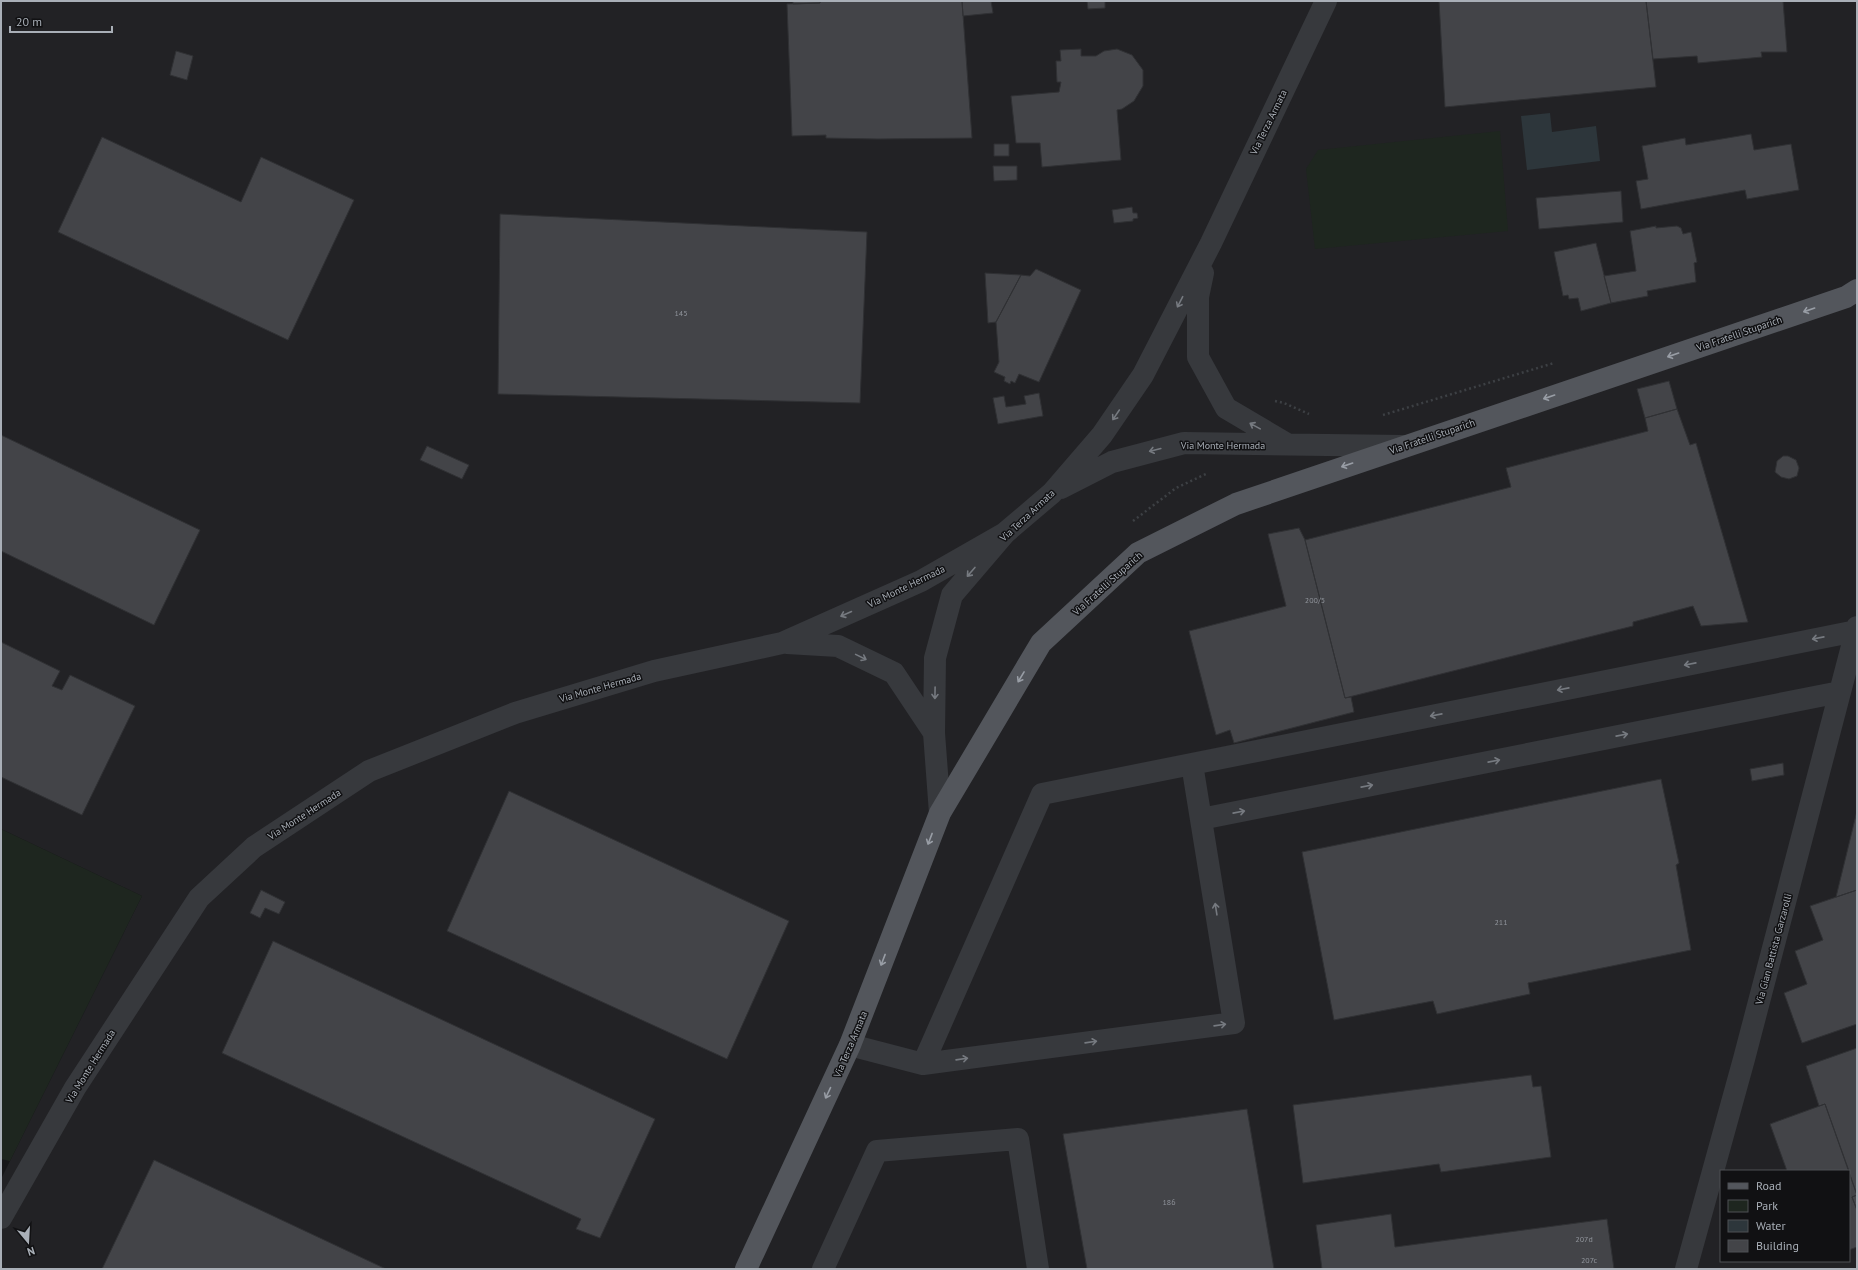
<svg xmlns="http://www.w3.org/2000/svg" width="1858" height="1270" font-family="'PT Sans',sans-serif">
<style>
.built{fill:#222225;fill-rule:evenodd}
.green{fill:#1e261f}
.water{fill:#2d363b}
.building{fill:#434448;stroke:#303134}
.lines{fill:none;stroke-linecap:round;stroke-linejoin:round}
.path{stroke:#3d4044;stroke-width:2.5;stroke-dasharray:2 3;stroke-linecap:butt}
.minor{stroke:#37393d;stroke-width:22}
.major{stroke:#53565c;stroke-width:22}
.oneway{stroke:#767a80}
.oneway2{stroke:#989da5}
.labels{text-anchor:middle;stroke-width:3;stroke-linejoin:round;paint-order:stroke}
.number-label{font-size:8px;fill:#90949b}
.street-label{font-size:10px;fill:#a9afb7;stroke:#111113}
</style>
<rect width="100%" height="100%" fill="#161618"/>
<path class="built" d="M 1,1 L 1857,1 L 1857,1269 L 1,1269 L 1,1179 L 142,896 L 1,829 ZM 1721,1171 L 1849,1171 L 1849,1261 L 1721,1261 Z"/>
<path class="green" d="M 1500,131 L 1508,231 L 1315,249 L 1306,169 L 1318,150 Z
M 1,829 L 142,896 L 10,1161 L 1,1159 Z"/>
<path class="water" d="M 1550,113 L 1552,132 L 1596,126 L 1600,161 L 1527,170 L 1521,116 Z"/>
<path class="building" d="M 793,1 L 820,1 L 820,3 L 793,4 Z
M 820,1 L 962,1 L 972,138 L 878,139 L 826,138 L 826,135 L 792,136 L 787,4 L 820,3 Z
M 962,1 L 991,1 L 993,13 L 963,16 Z
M 1087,1 L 1105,1 L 1105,8 L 1088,9 Z
M 1439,1 L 1646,1 L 1656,87 L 1445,107 Z
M 1646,1 L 1783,1 L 1787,52 L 1761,52 L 1762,57 L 1698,63 L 1697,56 L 1653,59 Z
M 1081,49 L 1081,56 L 1096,56 L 1104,51 L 1117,49 L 1132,55 L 1143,70 L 1143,86 L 1134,101 L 1122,109 L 1117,110 L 1121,160 L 1042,167 L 1040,143 L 1016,143 L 1011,96 L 1059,92 L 1061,82 L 1057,82 L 1056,61 L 1061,61 L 1060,50 Z
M 176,51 L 193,56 L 187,80 L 170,75 Z
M 1751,134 L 1754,150 L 1791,144 L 1799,190 L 1747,199 L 1745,190 L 1641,209 L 1636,181 L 1648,179 L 1642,146 L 1685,138 L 1686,145 Z
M 102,137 L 241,202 L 261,157 L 354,200 L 288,340 L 58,232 Z
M 994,144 L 1009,144 L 1009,156 L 994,156 Z
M 993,166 L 1017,166 L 1017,180 L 994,181 Z
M 1621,191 L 1623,222 L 1539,229 L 1536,198 Z
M 1132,207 L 1133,213 L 1137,213 L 1138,218 L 1133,219 L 1133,221 L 1114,223 L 1112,210 Z
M 500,214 L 867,232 L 860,403 L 498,394 Z
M 1656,226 L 1656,228 L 1677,226 L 1681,228 L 1683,234 L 1691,232 L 1697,262 L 1694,263 L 1696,282 L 1647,291 L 1648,296 L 1611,303 L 1604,276 L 1636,271 L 1630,231 Z
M 1596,243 L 1611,303 L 1581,311 L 1578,298 L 1569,299 L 1568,295 L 1563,296 L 1554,252 Z
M 1036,269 L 1081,290 L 1039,382 L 1019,374 L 1015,383 L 1011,381 L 1010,384 L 1004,381 L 1005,377 L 994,372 L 999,362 L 996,322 L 1021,275 L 1030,276 Z
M 985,273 L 1021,275 L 996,322 L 988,323 Z
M 1669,381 L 1677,409 L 1645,418 L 1637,389 Z
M 1039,393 L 1043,416 L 998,424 L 993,398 L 1004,396 L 1006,407 L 1026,404 L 1024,396 Z
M 1677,409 L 1690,445 L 1696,443 L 1748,622 L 1701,626 L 1693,606 L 1633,622 L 1633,626 L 1345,698 L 1305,540 L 1511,487 L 1506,468 L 1648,431 L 1645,418 Z
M 1,435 L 200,530 L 154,625 L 1,551 Z
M 427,446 L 469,465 L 462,479 L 420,460 Z
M 1783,456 L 1788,456 L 1796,460 L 1799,468 L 1797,476 L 1789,479 L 1781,477 L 1775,472 L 1777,461 Z
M 1299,528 L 1305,540 L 1345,698 L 1351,697 L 1354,712 L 1234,743 L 1230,730 L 1216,735 L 1189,631 L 1286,606 L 1268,534 Z
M 1,642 L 60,671 L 52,686 L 62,690 L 70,675 L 135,706 L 82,815 L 1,777 Z
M 1783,763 L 1784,775 L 1752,781 L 1750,769 Z
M 1661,779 L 1679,863 L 1676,865 L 1691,950 L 1528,983 L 1530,994 L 1437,1014 L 1433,1001 L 1334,1020 L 1302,852 Z
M 509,791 L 789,921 L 727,1059 L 447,931 Z
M 1857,811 L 1857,890 L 1836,897 Z
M 261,890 L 285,902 L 279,914 L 265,908 L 260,918 L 250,913 Z
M 1857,890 L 1857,1024 L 1802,1043 L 1784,993 L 1807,984 L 1795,951 L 1823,940 L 1810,906 Z
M 273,941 L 655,1119 L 600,1238 L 576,1229 L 581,1219 L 222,1053 Z
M 1857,1048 L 1857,1195 L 1825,1104 L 1819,1106 L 1806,1066 Z
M 1531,1075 L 1533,1087 L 1541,1086 L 1551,1157 L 1441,1172 L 1439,1164 L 1303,1183 L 1293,1105 Z
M 1825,1104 L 1849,1171 L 1787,1171 L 1770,1124 Z
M 1247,1109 L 1274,1269 L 1087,1269 L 1063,1134 Z
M 154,1160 L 386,1269 L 102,1269 Z
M 1849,1172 L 1857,1195 L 1852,1197 L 1857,1210 L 1857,1247 L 1849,1250 Z
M 1857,1195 L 1857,1210 L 1852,1197 Z
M 1391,1214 L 1395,1247 L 1607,1219 L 1614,1269 L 1322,1269 L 1316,1225 Z"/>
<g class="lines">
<path class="path" d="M 1275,401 L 1284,403 L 1309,414
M 1383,415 L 1554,363
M 1133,521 L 1176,488 L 1208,473"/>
<path class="minor" d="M 1203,273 L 1198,297 L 1198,357 L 1226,408 L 1287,444
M 1061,488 L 1112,462 L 1184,443 L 1403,446
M 787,643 L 838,646 L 894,673 L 934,733
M 940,813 L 934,733 L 935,658 L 952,595 L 1005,533 L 1052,493 L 1102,435 L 1143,375 L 1211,243 L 1326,1
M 1201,819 L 1840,692
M 850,1045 L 923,1064 L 1234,1023 L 1192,764
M 923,1064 L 1042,794 L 1856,631
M 1,1218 L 75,1088 L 199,898 L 254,847 L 369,771 L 515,713 L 654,671 L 782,643 L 921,581 L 1005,533
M 823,1269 L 877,1151 L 1018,1139 L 1038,1269
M 1686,1269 L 1744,1059 L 1857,627"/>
<path class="major" d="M 746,1269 L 850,1045 L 940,813 L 1041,643 L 1138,553 L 1236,504 L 1846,297 L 1857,290"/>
</g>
<defs><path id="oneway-shaft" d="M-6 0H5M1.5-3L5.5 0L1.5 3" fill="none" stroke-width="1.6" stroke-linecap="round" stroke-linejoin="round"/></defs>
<g class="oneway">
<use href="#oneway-shaft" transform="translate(1180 302) rotate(117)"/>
<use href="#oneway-shaft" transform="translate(1116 415) rotate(124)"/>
<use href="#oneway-shaft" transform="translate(1255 426) rotate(-151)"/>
<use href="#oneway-shaft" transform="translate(1155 450) rotate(166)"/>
<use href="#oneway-shaft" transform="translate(971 572) rotate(131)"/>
<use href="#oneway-shaft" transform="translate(846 614) rotate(156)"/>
<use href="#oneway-shaft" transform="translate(1818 638) rotate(169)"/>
<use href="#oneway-shaft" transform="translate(861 657) rotate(26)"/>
<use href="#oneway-shaft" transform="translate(1690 664) rotate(169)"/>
<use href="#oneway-shaft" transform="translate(1563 689) rotate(169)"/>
<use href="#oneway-shaft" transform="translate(935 693) rotate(91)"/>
<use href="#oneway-shaft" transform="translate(1436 715) rotate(169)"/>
<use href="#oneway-shaft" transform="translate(1622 735) rotate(-11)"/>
<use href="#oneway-shaft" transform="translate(1494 761) rotate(-11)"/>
<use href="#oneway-shaft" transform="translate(1367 786) rotate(-11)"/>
<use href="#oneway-shaft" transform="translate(1239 812) rotate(-11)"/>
<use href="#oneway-shaft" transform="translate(1216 909) rotate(-99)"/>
<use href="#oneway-shaft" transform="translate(1220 1025) rotate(-8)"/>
<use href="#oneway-shaft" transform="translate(1091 1042) rotate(-8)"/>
<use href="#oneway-shaft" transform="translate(962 1059) rotate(-8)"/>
</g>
<g class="oneway2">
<use href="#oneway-shaft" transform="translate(1809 310) rotate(161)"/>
<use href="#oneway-shaft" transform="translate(1673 355) rotate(161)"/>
<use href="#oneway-shaft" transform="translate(1549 397) rotate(161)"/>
<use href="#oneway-shaft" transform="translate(1347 465) rotate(161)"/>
<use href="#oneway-shaft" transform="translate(1021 677) rotate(121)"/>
<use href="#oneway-shaft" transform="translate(930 839) rotate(111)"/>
<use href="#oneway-shaft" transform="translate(883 960) rotate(111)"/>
<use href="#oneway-shaft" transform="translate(828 1093) rotate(115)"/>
</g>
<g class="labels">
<g class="number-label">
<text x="681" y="316">145</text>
<text x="1315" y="603">200/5</text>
<text x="1501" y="925">211</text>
<text x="1169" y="1205">186</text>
<text x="1584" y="1242">207d</text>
<text x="1589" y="1263">207c</text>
</g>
<g class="street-label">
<text transform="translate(1268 122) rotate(-64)" y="4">Via Terza Armata</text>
<text transform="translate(1739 333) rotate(-19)" y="4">Via Fratelli Stuparich</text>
<text transform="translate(1432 436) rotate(-19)" y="4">Via Fratelli Stuparich</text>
<text x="1223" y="449">Via Monte Hermada</text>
<text transform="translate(1027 515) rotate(-43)" y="4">Via Terza Armata</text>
<text transform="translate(1107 583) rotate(-42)" y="4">Via Fratelli Stuparich</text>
<text transform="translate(906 586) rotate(-26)" y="4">Via Monte Hermada</text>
<text transform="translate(600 687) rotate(-16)" y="4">Via Monte Hermada</text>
<text transform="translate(304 814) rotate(-33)" y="4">Via Monte Hermada</text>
<text transform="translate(1773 949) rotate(-75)" y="4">Via Gian Battista Garzarolli</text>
<text transform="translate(850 1044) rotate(-67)" y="4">Via Terza Armata</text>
<text transform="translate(90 1066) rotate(-58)" y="4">Via Monte Hermada</text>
</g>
</g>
<rect width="1858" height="1270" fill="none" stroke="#a9afb7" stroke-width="4"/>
<rect x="1720" y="1170" width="130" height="92" fill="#111113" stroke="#4e5055"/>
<rect x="1728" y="1183" width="20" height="6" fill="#53565c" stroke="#4e5055"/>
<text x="1756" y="1190" font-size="12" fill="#a9afb7">Road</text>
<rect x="1728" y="1200" width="20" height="12" fill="#1e261f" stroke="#4e5055"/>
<text x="1756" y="1210" font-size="12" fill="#a9afb7">Park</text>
<rect x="1728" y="1220" width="20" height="12" fill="#2d363b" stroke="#4e5055"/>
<text x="1756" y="1230" font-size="12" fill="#a9afb7">Water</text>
<rect x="1728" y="1240" width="20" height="12" fill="#434448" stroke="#4e5055"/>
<text x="1756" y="1250" font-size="12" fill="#a9afb7">Building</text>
<g transform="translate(28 1242) rotate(162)" stroke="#111113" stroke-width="3" paint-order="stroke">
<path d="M0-3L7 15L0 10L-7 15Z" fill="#a9afb7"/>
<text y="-6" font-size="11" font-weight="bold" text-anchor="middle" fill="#a9afb7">N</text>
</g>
<path d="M10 26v6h102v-6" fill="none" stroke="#a9afb7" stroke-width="2"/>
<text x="16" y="26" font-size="12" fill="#a9afb7" stroke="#111113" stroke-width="3" paint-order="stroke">20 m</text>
</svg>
